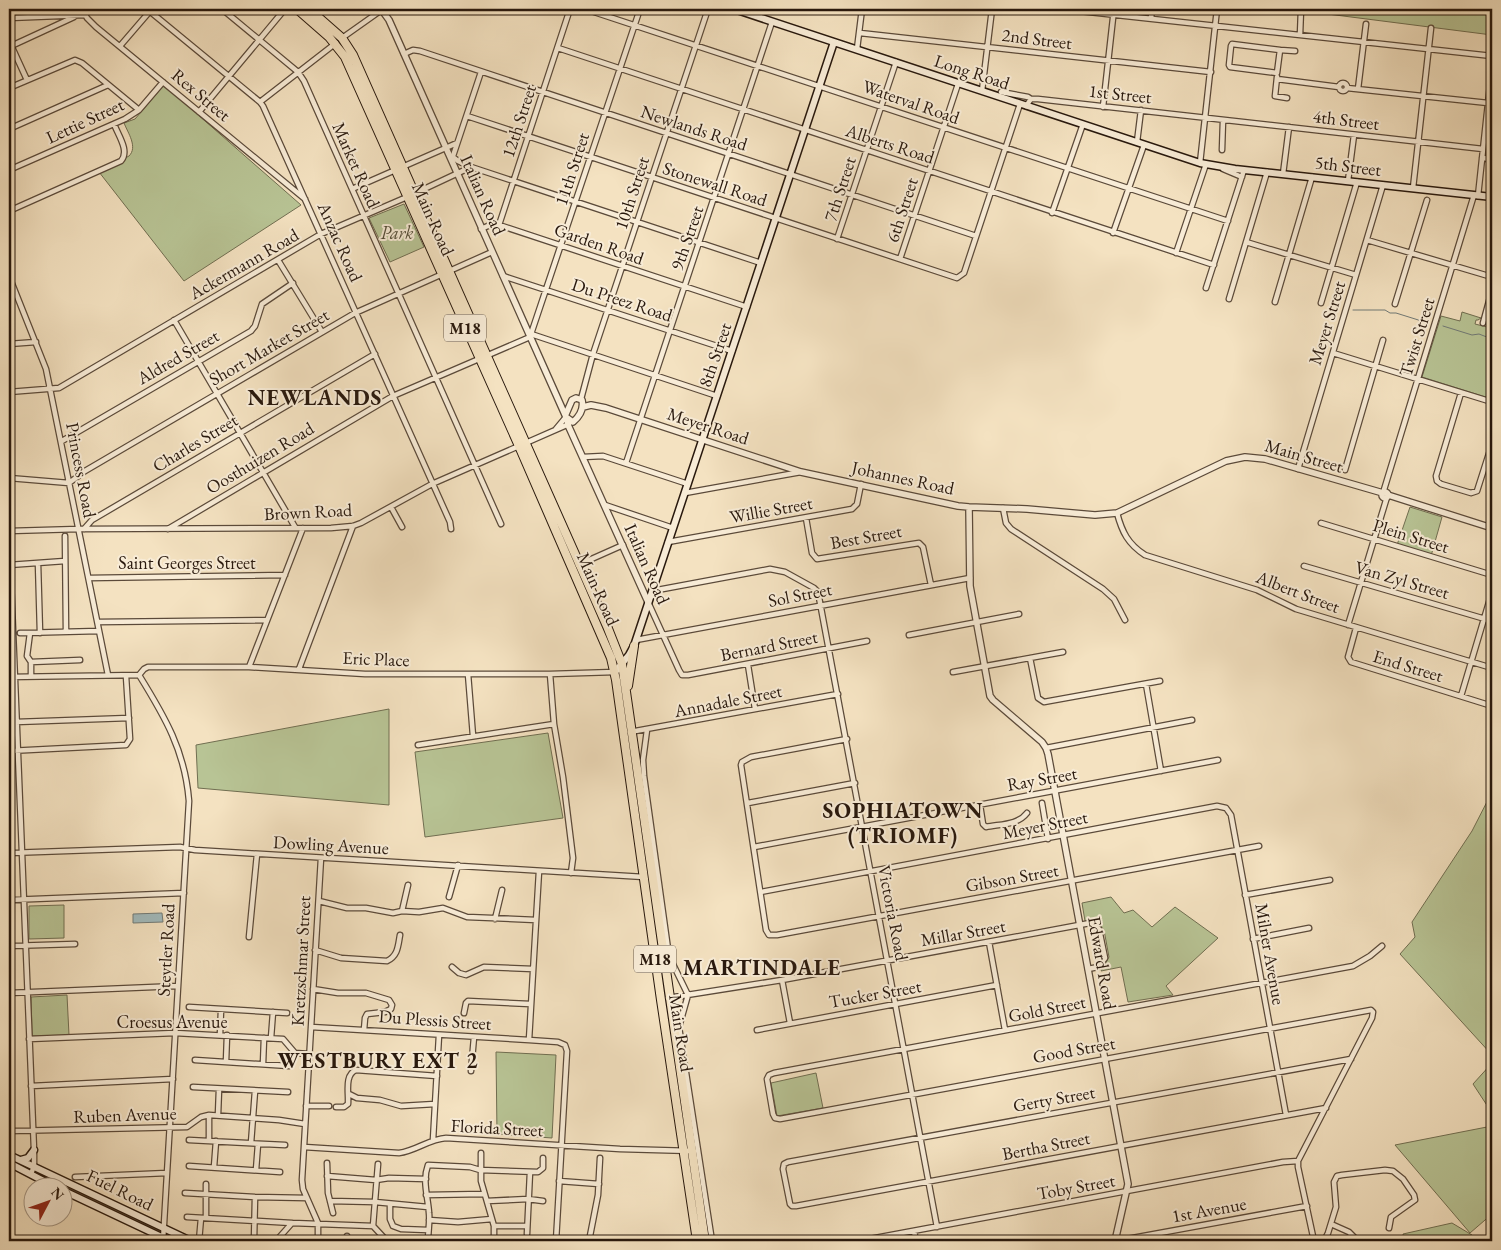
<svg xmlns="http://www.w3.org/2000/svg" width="1501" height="1250" font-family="'EB Garamond',serif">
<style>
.green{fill:#b8c495;stroke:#706e51}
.water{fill:#a1bbbe;stroke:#717a77}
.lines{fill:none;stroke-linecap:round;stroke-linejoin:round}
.stream{stroke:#717a77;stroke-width:1}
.minor-casing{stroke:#5b4a3a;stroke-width:7}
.tertiary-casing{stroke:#5b4a3a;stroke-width:8}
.secondary-casing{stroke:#28180d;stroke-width:9}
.primary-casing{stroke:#28180d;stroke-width:10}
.minor{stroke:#f8ecd7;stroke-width:4.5}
.tertiary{stroke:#f8ecd7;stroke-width:5.5}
.secondary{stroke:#f8ecd7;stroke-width:6}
.primary{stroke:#f4e2c1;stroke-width:8}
.labels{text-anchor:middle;stroke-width:4;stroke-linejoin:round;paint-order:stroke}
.shield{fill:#f8ecd7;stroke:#66584a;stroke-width:1}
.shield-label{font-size:16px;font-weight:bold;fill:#28180d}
.street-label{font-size:18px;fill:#28180d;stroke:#f8ecd7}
.park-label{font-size:18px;font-style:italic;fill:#534c36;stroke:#f8ecd7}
.district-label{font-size:22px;font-weight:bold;letter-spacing:1px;fill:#28180d;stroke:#f8ecd7}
</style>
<rect width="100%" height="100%" fill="#f4e2c1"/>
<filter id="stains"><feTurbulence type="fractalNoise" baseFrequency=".004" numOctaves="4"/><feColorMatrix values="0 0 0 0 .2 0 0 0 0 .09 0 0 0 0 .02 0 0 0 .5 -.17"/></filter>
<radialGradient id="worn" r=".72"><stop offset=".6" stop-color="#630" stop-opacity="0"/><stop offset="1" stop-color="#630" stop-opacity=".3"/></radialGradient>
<path class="green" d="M 1304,9 L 1492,9 L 1492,35 L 1304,11 Z
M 164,85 L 301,205 L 184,281 L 99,172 L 129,156 C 138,147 128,133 124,123 L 135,119 Z
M 1486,97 L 1492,97 L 1492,163 L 1480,161 Z
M 404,204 L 424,247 L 390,262 L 369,218 Z
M 1462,312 L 1481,318 L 1478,320 L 1476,320 L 1475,324 L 1487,327 L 1488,323 L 1486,322 L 1486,318 L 1492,320 L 1492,399 L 1422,377 L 1441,316 L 1460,321 Z
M 1410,507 L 1442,517 L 1431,556 L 1397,545 Z
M 389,709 L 389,805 L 198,788 L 196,745 Z
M 548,733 L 563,818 L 425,837 L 415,752 Z
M 1492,792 L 1492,1055 L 1400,954 L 1415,937 L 1412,922 L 1472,831 Z
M 1111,897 L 1124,913 L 1133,910 L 1152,927 L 1175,907 L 1218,938 L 1166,986 L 1173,995 L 1128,1002 L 1121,967 L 1101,971 L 1109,957 L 1104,930 L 1098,923 L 1085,921 L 1082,903 Z
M 64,905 L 64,938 L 29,939 L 29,906 Z
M 67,995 L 69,1035 L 32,1036 L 31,997 Z
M 496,1052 L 556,1055 L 552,1138 L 497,1134 Z
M 1492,1063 L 1492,1113 L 1473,1084 Z
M 816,1073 L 823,1108 L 777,1116 L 771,1083 Z
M 1492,1126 L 1492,1214 L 1470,1233 L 1395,1145 Z
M 1452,1223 L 1472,1235 L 1475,1241 L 1404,1241 L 1403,1234 Z"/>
<path class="water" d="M 162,913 L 163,922 L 133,923 L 133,914 Z"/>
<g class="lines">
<path class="stream" d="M 1353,310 L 1385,310 L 1390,313 L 1396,313 L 1428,323
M 1443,326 L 1472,335 L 1479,334 L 1492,339"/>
<defs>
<path id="minor" d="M 82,9 L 87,18 L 96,27 L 305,199
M 147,9 L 260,102 L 263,106 L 450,522 L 451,529
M 222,9 L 298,72 L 304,81 L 501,524
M 585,9 L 1228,221
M 1061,9 L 1492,56
M 9,18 L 85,15
M 1151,18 L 1152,9
M 860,33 L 1211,72
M 1300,35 L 1301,9
M 342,38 L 383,9
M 1232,44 L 1280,50 L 1277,73 L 1230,67 L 1229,65 L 1231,46 Z
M 11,45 L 27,80
M 120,46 L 151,10
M 9,47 L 74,17
M 558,48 L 1214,265
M 857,49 L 862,9
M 1280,50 L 1295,51
M 404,54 L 413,50 L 420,51 L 976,236
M 1277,77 L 1275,96 L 1287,98
M 1277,79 L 1339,87
M1339 87a4 4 0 1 1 8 0a4 4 0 1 1-8 0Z
M 9,88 L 75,60 L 82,63 L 139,110
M 1347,88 L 1488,103
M 1358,89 L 1366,24
M 982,91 L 992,9
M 1001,92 L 1028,97 L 1031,99
M 260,102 L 336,43
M 1026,106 L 1031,99 L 1038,99 L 1483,149
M 1103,107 L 1114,9
M 199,112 L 285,9
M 467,116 L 957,278 L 964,273 L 1020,104
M 9,129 L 108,85
M 1137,142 L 1141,110
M 1222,150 L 1223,120
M 453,157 L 458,161 L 471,167 L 761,263
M 1482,158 L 1492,159
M 452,159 L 481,72
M 1200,163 L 1217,9
M 1223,169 L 1242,177
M 9,170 L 125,119 L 139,110 L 163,82
M 1283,174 L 1289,127
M 1348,181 L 1354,135
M 1413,188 L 1431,28
M 352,189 L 457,143
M 1478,196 L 1492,66
M 9,211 L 121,161 C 130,151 118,135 114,124
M 1052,213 L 1083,124
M 499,225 L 570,9
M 481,229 L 490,225 L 499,225 L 747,307
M 1113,233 L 1144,145
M 837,239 L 896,62
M 1367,240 L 1492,277
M 1246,242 L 1356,275
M 1176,253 L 1206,164
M 900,259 L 958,84
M 278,260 L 322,332
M 9,276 L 46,369 L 108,675
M 503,276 L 732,351
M 1206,288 L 1244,170
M 1229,299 L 1267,172
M 1275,302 L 1312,177
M 1321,303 L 1357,182
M 1395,304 L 1427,200
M 174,320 L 295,527
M 1483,323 L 1492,290
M 531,334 L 717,396
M 9,344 L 36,342
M 1333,353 L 1492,402
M 9,392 L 59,388 L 321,234 L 407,197 L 471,167
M 1461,393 L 1436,476 L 1437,481 L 1441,484 L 1471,493 L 1477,491 L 1492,444
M 581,399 L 593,354 L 708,9
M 556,429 L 566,417
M 62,441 L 251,331 L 255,326 L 262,304 L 293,283
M 583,457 L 603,456 L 688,484
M 626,463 L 772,22
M 1298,469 L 1383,185
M 1345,470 L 1383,340
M 9,478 L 69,483 L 85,471 L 355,313 L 492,252
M 685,493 L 801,472
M 1383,493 L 1474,195
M 605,505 L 673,528
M 391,507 L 402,527
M 1003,508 L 1006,523 L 1011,529 L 1103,589 L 1114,599 L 1125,620
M 1117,513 C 1122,532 1128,544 1145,555 L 1257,590 L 1296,609 L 1492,668
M 806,518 L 812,553 L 817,559 L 919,543 L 923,547 L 931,585
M 1321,523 L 1492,575
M 84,529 L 92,520 L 375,354
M 168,529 L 393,396 L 530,337 L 640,9
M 9,531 L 34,1150 L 34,1166 L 31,1174
M 9,531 L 79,529 L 331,528 L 353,526 L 361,523 L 432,484 L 569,424
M 65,536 L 66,632
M 668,542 L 852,509 L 857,504 L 861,484
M 38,563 L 40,633
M 9,565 L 65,561
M 578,565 L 623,545
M 1304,566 L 1492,621
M 89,578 L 285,575
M 652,591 L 770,569 L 785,572 L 814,588 L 818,592 L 937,1227
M 648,602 L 679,670 L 682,675 L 688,675 L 867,641
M 98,622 L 267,620
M 1348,625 L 1387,497
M 1356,628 L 1348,657 L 1351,662 L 1492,706
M 20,633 L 99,631
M 30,633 L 27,656 L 31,662 L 80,660
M 909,635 L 1019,614
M 636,640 L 970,578
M 1030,658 L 1038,698 L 1044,702 L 1160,681
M 31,662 L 31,676
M 748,665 L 755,709
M 249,667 L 303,528
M 299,669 L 353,526
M 953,672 L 1063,652
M 468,674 L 473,736
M 550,674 L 554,724 L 563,777 L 573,858 L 571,873
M 139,675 C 165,717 185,751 189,801 L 163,1241
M 139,675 L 144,669 L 148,667 L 249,667 L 365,674 L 550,674 L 615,672
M 9,677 L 139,675
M 1146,684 L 1161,771
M 1461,696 L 1492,592
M 16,722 L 129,718
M 647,730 L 643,760 L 644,776 L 669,956 L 688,995 L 679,1027 L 712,1241
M 630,732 L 838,694
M 847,739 L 751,757 L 742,762 L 741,765 L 766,930 L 769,935 L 777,935 L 1259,846
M 418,745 L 554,724
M 1046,748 L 1192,720
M 9,751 L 126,745 L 130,739 L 126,676
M 748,803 L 855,783
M 1042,803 L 1048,839
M 980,805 L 983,824 L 986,827 C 1001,824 1018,825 1027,813
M 754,847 L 1218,760
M 9,853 L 180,847 L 195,850 L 644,877
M 761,892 L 1217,806 L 1226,808 L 1231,815 L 1286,1115
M 1245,895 L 1330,880
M 449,897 L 458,865
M 9,900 L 184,893
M 319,901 L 347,908 L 366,908 L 393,913 L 402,911 L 408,885
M 402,911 L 419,912 L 443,908 L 467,917 L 536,920
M 495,919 L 502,890
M 249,937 L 257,854
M 1253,939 L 1309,928
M 989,942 L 1005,1030
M 9,946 L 75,944
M 315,950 L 341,958 L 387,961 C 398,956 398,946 400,935
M 452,967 L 459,973 L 466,975 L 484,967 L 533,969
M 782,980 L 790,1023
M 313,989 L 338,993 L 366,993 L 389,1000 L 392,1005 L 391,1009 L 385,1012 L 367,1014 L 365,1018 L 364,1030
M 9,993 L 178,986
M 668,998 L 782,980 L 1090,923 L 1099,929 L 1105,958 L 1098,967 L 1088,969
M 189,1007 L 287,1013
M 464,1013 L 466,1003 L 468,1001 L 530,1004
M 311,1027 L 529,1040 L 558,1042 L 565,1045 L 567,1051 L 556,1241
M 757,1030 L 997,985
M 220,1035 L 221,1010
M 271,1038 L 273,1012
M 29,1039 L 175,1033 L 283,1039 L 295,1053 L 309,1054
M 529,1040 L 539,871
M 195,1060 L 289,1066
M 226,1062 L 227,1035
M 263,1064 L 264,1038
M 471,1071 L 474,1037
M 31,1086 L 173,1079
M 193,1087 L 288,1092
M 349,1094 L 357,1098 L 380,1100 L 401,1106 L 435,1104
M 306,1106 L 329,1106
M 336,1107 L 344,1107 L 348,1104 C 349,1093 344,1075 356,1070 L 437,1076
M 1326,1108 L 796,1206 L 792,1206 L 790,1204 L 783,1169 L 784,1164 L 788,1162 L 1351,1059
M 218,1115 L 219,1089
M 9,1131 L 187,1127 L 201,1117 L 209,1115 L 279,1120 L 305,1124
M 189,1140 L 285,1145
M 209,1140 L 209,1115
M 433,1140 L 439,1035
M 251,1143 L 255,1091
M 304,1147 L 399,1153 C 416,1151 429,1139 446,1138 L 620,1149 L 692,1151
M 481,1153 L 481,1181 L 494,1226 L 494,1241
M 327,1163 L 328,1193 L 333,1213
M 189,1166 L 280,1172
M 214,1167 L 216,1141
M 256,1170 L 258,1144
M 327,1176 L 376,1180 L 389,1178 L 426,1179
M 75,1177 L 167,1173
M 559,1181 L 599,1184
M 185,1193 L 255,1197 L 307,1198
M 426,1195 L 484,1194
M 330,1201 L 375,1202 L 428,1207
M 487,1201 L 528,1199 L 543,1201
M 390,1204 L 390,1219 L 393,1226 L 401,1229 L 428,1230
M 187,1217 L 292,1223
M 206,1218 L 206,1184
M 429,1220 L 458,1222 L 492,1219
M 1331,1224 L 1349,1232 L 1355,1238
M 373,1226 L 378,1164
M 494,1226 L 527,1226
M 914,1231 L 916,1241
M 527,1234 L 530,1172
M 347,1236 L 347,1241
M 199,1241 L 201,1218
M 254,1241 L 255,1197
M 276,1241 L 292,1223 L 373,1226 L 387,1241
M 318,1241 L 318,1223 L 303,1189 L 302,1180 L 321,858
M 371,1241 L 371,1239
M 428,1241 C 428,1232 430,1222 429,1213 C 428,1197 422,1181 428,1165 L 470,1167 L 480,1170 L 538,1172 L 543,1168 L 543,1158
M 589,1241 L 598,1195 L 600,1158
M 859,1241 L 1283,1162 L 1298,1161
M 1116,1241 L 1307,1206
M 1314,1241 L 1298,1167 L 1298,1161 L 1372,1018 L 1373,1012 L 1371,1010 L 780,1119 L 775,1118 L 773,1114 L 767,1079 L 769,1075 L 774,1073 L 1353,966 L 1370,956 L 1382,946
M 1324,1241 L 1328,1233 L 1336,1207 L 1334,1182 L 1337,1176 L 1342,1175 L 1385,1170 L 1393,1171 L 1403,1179 L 1414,1195 L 1415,1200 L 1391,1217 L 1389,1228"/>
<path id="tertiary" d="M 381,9 L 389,20 L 566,417 L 573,422 C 580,416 584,409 582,400 L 576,398 L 572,400 L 566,414
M 583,407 L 591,405 L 606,408 L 801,472 L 958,506 L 969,507 L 1027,509 L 1095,515 L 1117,513 L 1226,461 L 1245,457 L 1265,459 L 1383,493
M 567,419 L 568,425 L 648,602
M1382 495a3 3 0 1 1 6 0a3 3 0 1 1-6 0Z
M 1388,495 L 1492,528
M 969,507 L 970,586 L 990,696 L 993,700 L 1042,742 L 1046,748 L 1048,754 L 1128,1184 L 1115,1241"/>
<path id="secondary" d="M 734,9 L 1200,163 L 1235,169 L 1492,197
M 615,672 L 629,655 L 634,646 L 834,42
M 9,1155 L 191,1241
M 21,1160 L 28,1158 L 34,1150
M 9,1163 L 57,1188
M 62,1190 L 170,1241"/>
<path id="primary" d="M 297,9 L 329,37 L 345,57 L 519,446 L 611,658 L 616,680 L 661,1000 L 697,1241
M 309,9 L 342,38 L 353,55 L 607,626 L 622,664 L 705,1241
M 628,686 L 634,646"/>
</defs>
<use href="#minor" class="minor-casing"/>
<use href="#tertiary" class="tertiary-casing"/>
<use href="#secondary" class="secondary-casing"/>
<use href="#primary" class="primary-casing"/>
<use href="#minor" class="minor"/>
<use href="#tertiary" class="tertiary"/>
<use href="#secondary" class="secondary"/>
<use href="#primary" class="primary"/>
</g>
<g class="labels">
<g class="shield">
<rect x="444" y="314.5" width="42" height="27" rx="4"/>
<rect x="634" y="945.5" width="42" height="27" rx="4"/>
</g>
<g class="shield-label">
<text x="465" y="334">M18</text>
<text x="655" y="965">M18</text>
</g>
<g class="street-label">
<text transform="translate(1037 39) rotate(7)" y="6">2nd Street</text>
<text transform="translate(972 72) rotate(18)" y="6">Long Road</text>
<text transform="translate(1120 94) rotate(6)" y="6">1st Street</text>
<text transform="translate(201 95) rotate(40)" y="6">Rex Street</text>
<text transform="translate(911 102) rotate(19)" y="6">Waterval Road</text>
<text transform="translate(1346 120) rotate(7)" y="6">4th Street</text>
<text transform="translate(85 121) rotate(-25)" y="6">Lettie Street</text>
<text transform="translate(519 121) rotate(-72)" y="6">12th Street</text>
<text transform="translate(694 128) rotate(18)" y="6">Newlands Road</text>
<text transform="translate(890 144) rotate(18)" y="6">Alberts Road</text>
<text transform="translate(356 165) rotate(66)" y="6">Market Road</text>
<text transform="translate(1348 166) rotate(7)" y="6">5th Street</text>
<text transform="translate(572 169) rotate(-72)" y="6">11th Street</text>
<text transform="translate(715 184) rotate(18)" y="6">Stonewall Road</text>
<text transform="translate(840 189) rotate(-72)" y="6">7th Street</text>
<text transform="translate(632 193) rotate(-72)" y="6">10th Street</text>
<text transform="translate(483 195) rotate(66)" y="6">Italian Road</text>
<text transform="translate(902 210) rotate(-72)" y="6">6th Street</text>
<text transform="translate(433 219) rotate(66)" y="6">Main Road</text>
<text transform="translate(687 238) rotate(-71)" y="6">9th Street</text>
<text transform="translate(340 242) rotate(66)" y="6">Anzac Road</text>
<text transform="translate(599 244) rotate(19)" y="6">Garden Road</text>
<text transform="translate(244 264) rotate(-30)" y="6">Ackermann Road</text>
<text transform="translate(622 300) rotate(18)" y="6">Du Preez Road</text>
<text transform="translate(1327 323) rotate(-73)" y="6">Meyer Street</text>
<text transform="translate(1417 337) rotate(-73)" y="6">Twist Street</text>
<text transform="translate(269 347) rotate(-30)" y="6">Short Market Street</text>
<text transform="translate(715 355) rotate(-71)" y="6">8th Street</text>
<text transform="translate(178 357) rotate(-30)" y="6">Aldred Street</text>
<text transform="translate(708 426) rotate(18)" y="6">Meyer Road</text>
<text transform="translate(195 443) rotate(-31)" y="6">Charles Street</text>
<text transform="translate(1304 456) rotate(16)" y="6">Main Street</text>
<text transform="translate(260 458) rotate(-31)" y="6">Oosthuizen Road</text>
<text transform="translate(81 470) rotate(79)" y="6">Princess Road</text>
<text transform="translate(903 478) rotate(12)" y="6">Johannes Road</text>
<text transform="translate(771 510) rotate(-10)" y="6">Willie Street</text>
<text transform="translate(308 512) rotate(-3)" y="6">Brown Road</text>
<text transform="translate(1411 536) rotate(17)" y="6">Plein Street</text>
<text transform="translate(866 537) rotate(-10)" y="6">Best Street</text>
<text x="187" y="569">Saint Georges Street</text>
<text transform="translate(647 564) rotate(66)" y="6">Italian Road</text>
<text transform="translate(1402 580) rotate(16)" y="6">Van Zyl Street</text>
<text transform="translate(598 589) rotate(66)" y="6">Main Road</text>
<text transform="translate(1298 592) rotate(21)" y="6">Albert Street</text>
<text transform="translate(800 595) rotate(-11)" y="6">Sol Street</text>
<text transform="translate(769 646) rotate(-11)" y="6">Bernard Street</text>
<text transform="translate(376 659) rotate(2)" y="6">Eric Place</text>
<text transform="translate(1408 666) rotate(17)" y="6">End Street</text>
<text transform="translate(728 701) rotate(-11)" y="6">Annadale Street</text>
<text transform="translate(1042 779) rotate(-10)" y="6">Ray Street</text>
<text transform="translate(1045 825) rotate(-11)" y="6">Meyer Street</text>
<text transform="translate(331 845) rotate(3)" y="6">Dowling Avenue</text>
<text transform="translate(1012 878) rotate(-10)" y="6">Gibson Street</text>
<text transform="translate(893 913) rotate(79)" y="6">Victoria Road</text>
<text transform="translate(963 933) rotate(-10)" y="6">Millar Street</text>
<text transform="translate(166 950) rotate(-87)" y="6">Steytler Road</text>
<text transform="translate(1270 954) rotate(80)" y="6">Milner Avenue</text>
<text transform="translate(301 961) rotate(-87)" y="6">Kretzschmar Street</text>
<text transform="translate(1102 963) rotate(80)" y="6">Edward Road</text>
<text transform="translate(875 994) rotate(-10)" y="6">Tucker Street</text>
<text transform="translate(1047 1009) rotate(-11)" y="6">Gold Street</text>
<text transform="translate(435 1020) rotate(4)" y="6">Du Plessis Street</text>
<text x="172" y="1028">Croesus Avenue</text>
<text transform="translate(681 1033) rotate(81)" y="6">Main Road</text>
<text transform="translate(1074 1050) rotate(-10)" y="6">Good Street</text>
<text transform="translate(1054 1099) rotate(-10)" y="6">Gerty Street</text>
<text transform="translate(125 1115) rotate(-2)" y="6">Ruben Avenue</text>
<text transform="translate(497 1128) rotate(3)" y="6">Florida Street</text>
<text transform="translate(1046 1146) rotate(-11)" y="6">Bertha Street</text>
<text transform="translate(1076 1187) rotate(-10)" y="6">Toby Street</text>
<text transform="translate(120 1190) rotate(26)" y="6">Fuel Road</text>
<text transform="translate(1209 1210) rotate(-10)" y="6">1st Avenue</text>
</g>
<g class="park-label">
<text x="397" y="239">Park</text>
</g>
<g class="district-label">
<text x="315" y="405">NEWLANDS</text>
<text x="903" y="818">SOPHIATOWN<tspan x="903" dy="25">(TRIOMF)</tspan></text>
<text x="762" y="975">MARTINDALE</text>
<text x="378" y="1068">WESTBURY EXT 2</text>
</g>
</g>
<rect width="1501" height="1250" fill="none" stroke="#f4e2c1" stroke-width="30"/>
<rect x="10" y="10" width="1481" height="1230" fill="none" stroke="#28180d" stroke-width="2.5"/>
<rect x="15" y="15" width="1471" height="1220" fill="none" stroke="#28180d"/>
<g transform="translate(48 1202) rotate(49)"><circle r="24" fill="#f8ecd7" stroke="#a59786"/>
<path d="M0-4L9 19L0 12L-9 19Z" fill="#8f2418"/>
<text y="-8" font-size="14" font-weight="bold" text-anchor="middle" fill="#28180d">N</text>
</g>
<rect width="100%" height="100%" filter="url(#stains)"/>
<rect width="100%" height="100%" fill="url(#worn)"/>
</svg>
